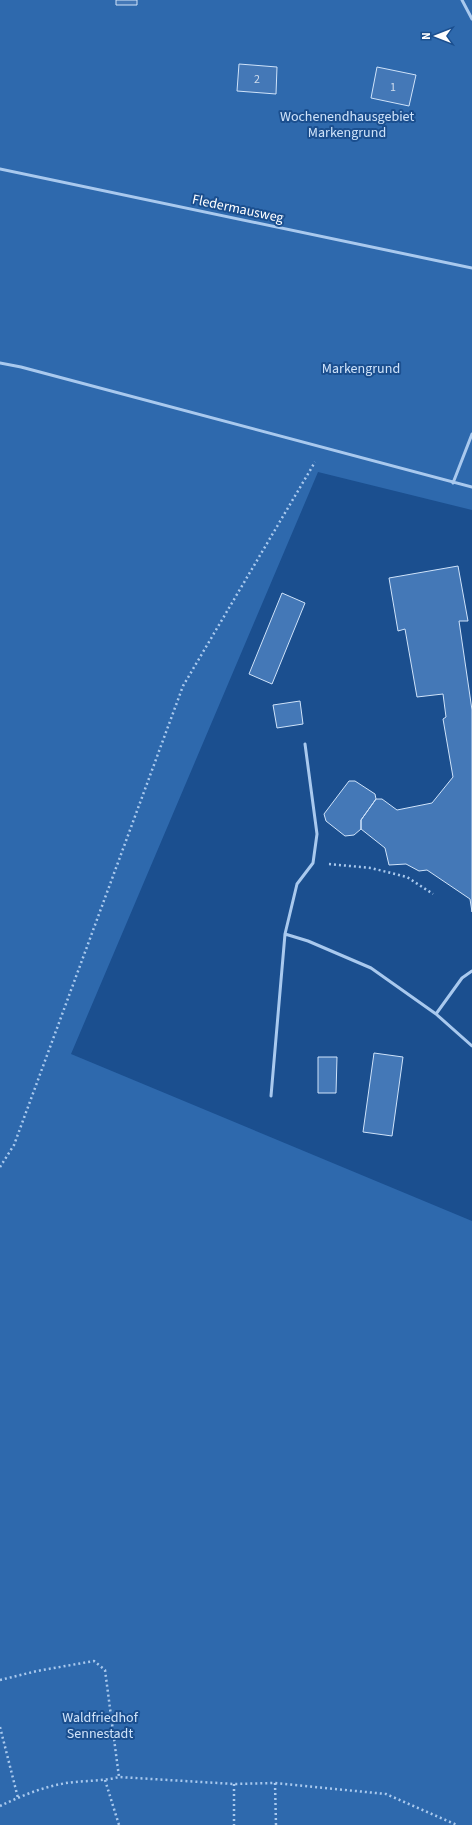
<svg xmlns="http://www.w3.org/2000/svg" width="472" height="1825" font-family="'Source Sans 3',sans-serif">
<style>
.green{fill:#2e69ad}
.building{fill:#4478b7;stroke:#cfe3fa}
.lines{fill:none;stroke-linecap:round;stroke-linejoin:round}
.path{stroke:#a9c9ee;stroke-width:2.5;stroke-dasharray:2 3;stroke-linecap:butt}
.lane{stroke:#a9c9ee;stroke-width:3}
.labels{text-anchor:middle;stroke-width:4;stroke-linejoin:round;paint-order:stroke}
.number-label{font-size:12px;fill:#d0dded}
.park-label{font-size:14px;fill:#cfe3fa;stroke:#1b4f8f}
.street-label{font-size:14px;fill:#fff;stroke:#1b4f8f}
</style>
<rect width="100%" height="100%" fill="#1b4f8f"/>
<path class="green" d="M 0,0 L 472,0 L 472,510 L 318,472 L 71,1054 L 472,1221 L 472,1825 L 0,1825 Z"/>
<path class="building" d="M 116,0 L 137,0 L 137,5 L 116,5 Z
M 239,64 L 277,67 L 276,94 L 237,91 Z
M 377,67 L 416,75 L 409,106 L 371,98 Z
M 458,566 L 468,621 L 459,621 L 472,710 L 472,912 L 470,899 L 427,870 L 419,871 L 406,864 L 389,865 L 385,848 L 361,829 L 361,820 L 376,799 L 382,799 L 397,810 L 432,803 L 453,777 L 443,719 L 446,717 L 443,694 L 417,697 L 405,629 L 398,631 L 389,578 Z
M 282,593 L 305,603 L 272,684 L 249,674 Z
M 300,701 L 303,724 L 277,728 L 273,705 Z
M 349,781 L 355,781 L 375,794 L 376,799 L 361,820 L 361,829 L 354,835 L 345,836 L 326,821 L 324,814 Z
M 374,1053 L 403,1057 L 392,1136 L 363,1132 Z
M 318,1057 L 337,1057 L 336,1093 L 318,1093 Z"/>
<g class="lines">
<path class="path" d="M 329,864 L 371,868 L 407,877 L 433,894
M 0,1167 L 14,1145 L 183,686 L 315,462
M 0,1680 L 37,1671 L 94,1661 L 105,1670 L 119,1777
M 0,1727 L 18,1798
M 105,1780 L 119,1825
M 275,1783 L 276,1825
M 234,1784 L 234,1825
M 0,1806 C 19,1797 40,1788 61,1784 C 80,1780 100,1782 119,1777 L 234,1784 L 275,1783 L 386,1794 L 457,1825"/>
<path class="lane" d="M 462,0 L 472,19
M 0,169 L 472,268
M 0,363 L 21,367 L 472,487
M 453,483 L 472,434
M 285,934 L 308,941 L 371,968 L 436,1014 L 472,1046
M 436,1014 L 462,978 L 472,971
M 271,1096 L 285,934 L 297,884 L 313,863 L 317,834 L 305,744"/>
</g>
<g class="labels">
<g class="number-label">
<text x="257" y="83">2</text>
<text x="393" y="91">1</text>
</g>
<g class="park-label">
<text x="347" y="121">Wochenendhausgebiet<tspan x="347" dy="16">Markengrund</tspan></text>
<text x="361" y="373">Markengrund</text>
<text x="100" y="1722">Waldfriedhof<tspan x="100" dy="16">Sennestadt</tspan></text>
</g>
<g class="street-label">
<text transform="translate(238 208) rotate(12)" y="5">Fledermausweg</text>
</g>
</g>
<g transform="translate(436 36) rotate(270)" stroke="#1b4f8f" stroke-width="3" paint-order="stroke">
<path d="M0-3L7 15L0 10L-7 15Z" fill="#ffffff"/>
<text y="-6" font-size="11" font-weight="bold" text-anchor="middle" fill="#ffffff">N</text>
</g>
</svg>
